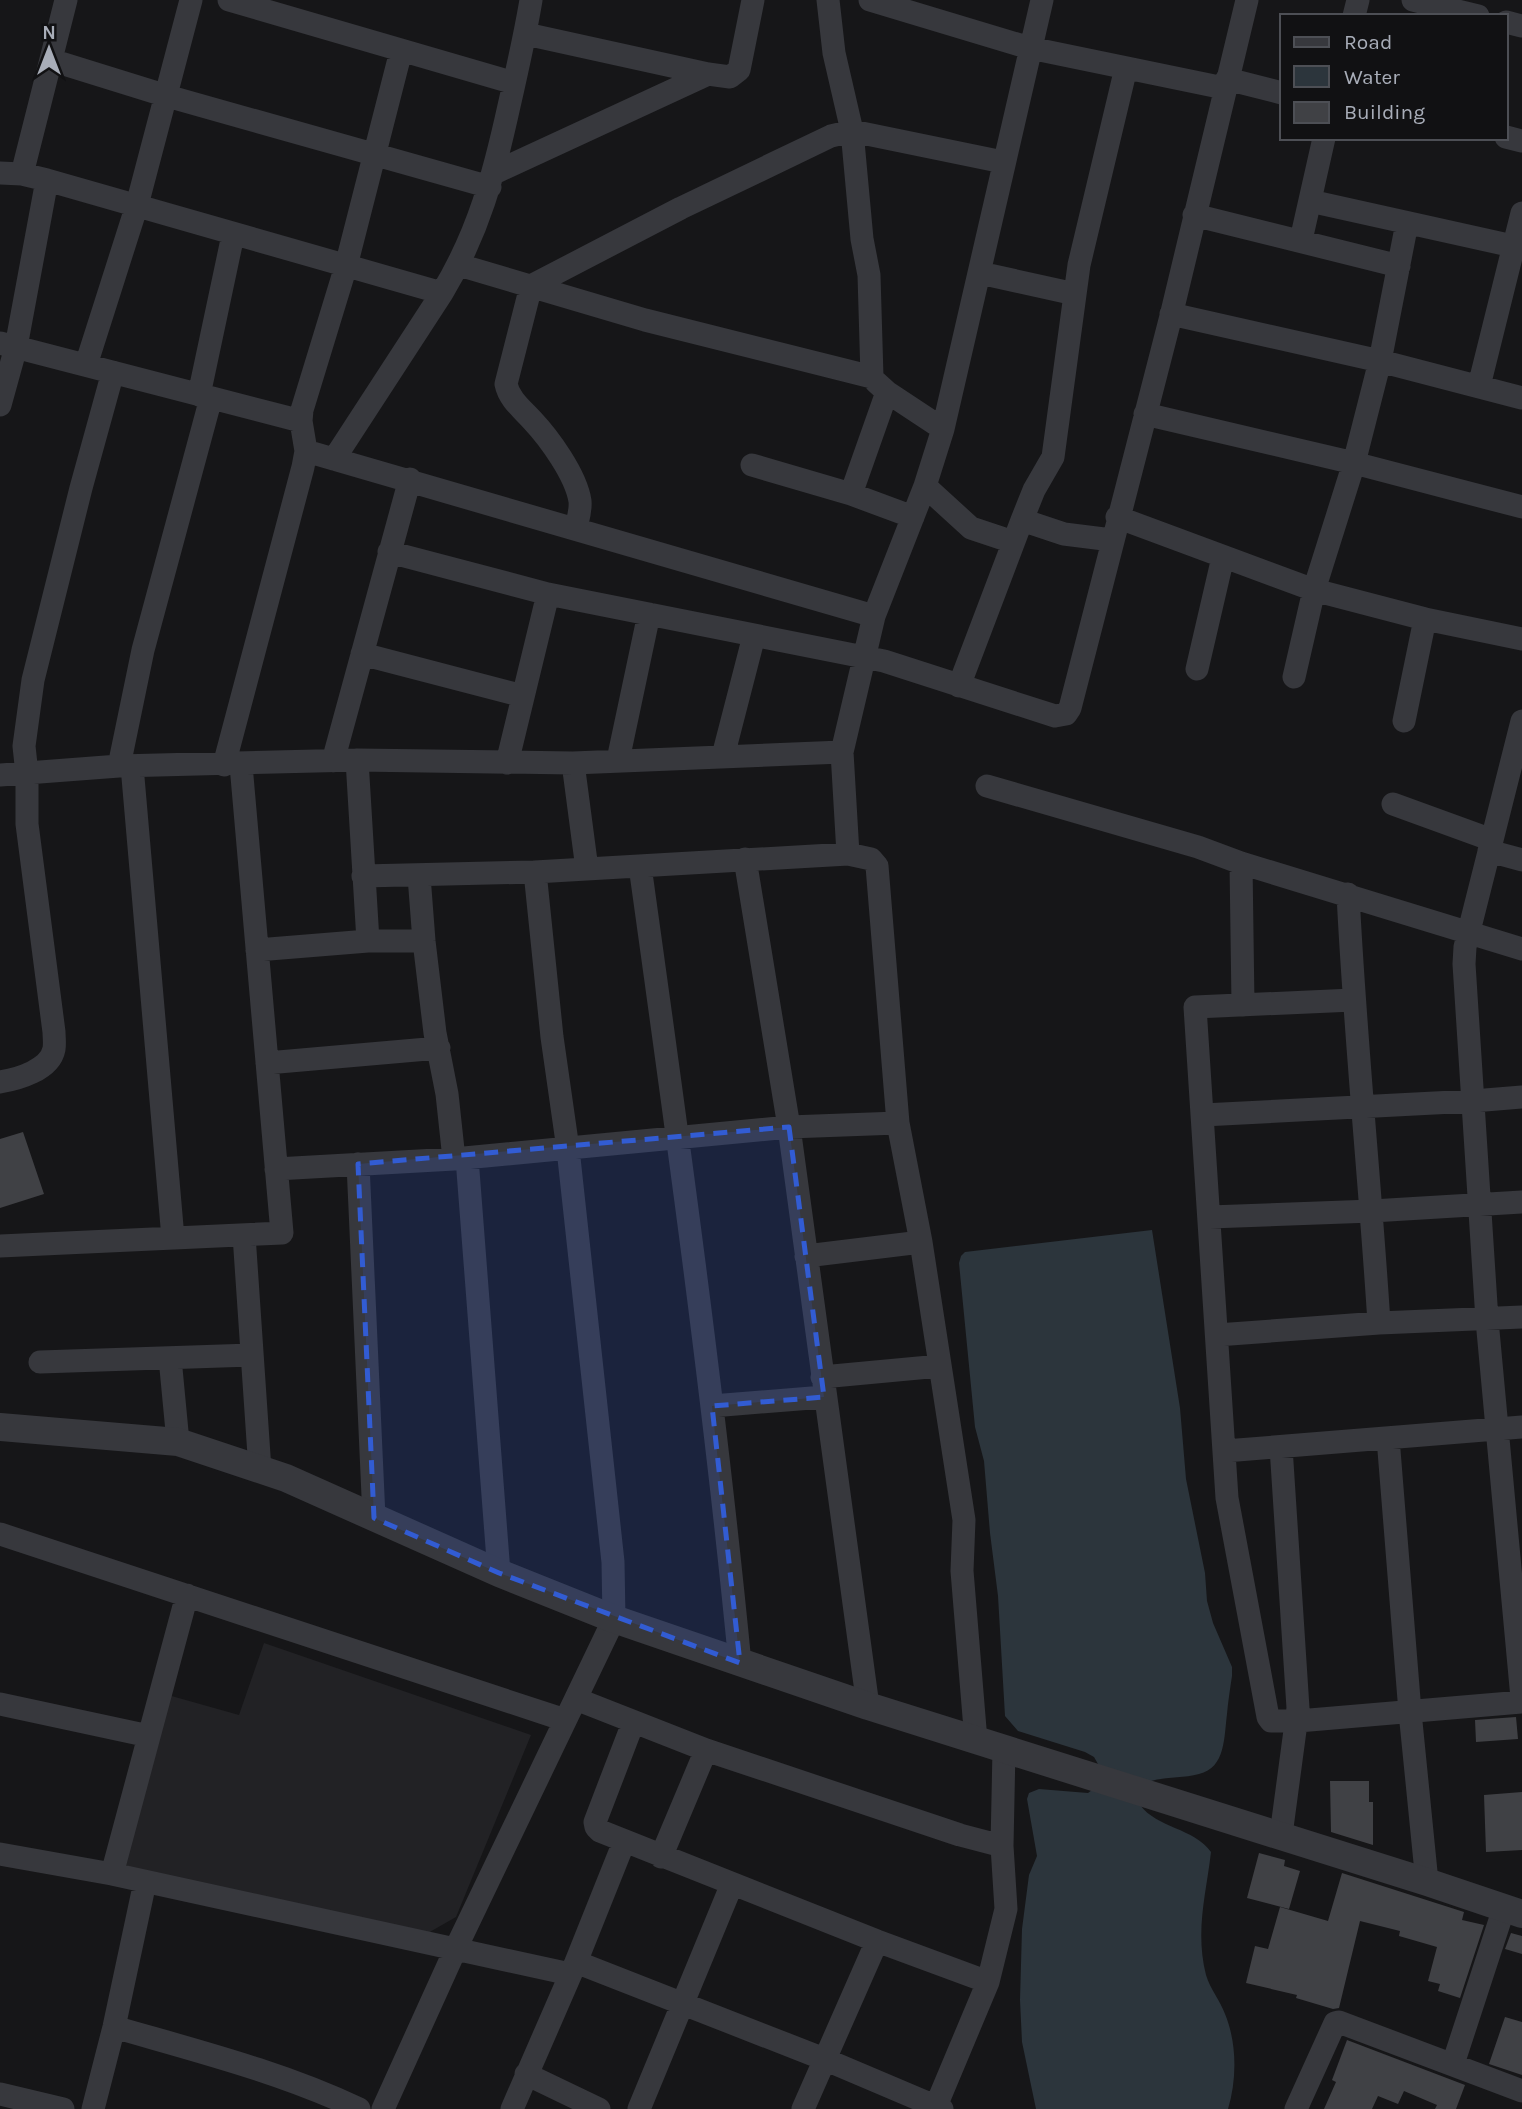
<svg xmlns="http://www.w3.org/2000/svg" width="1522" height="2109" font-family="Karla,sans-serif">
<style>
.built{fill:#222225}
.water{fill:#2c353c}
.building{fill:#404145}
.lines{fill:none;stroke-linecap:round;stroke-linejoin:round}
.minor{stroke:#37383d;stroke-width:23}
.tertiary{stroke:#37383d;stroke-width:28}
.marked{fill:#325cd3;fill-opacity:0.2;stroke:#325cd3;stroke-width:5;stroke-dasharray:14 9;stroke-linejoin:round}
</style>
<rect width="100%" height="100%" fill="#161618"/>
<path class="built" d="M 264,1643 L 531,1735 L 456,1917 L 428,1933 L 123,1866 L 168,1695 L 239,1715 Z"/>
<path class="water" d="M 1152,1230 L 1180,1408 L 1186,1479 L 1205,1573 L 1207,1601 L 1213,1623 L 1232,1667 L 1232,1676 C 1230,1689 1228,1702 1227,1714 C 1224,1736 1226,1768 1199,1774 C 1181,1779 1163,1776 1145,1783 L 1140,1805 C 1157,1828 1194,1828 1211,1852 C 1206,1895 1195,1931 1206,1975 C 1210,1989 1220,2000 1225,2014 C 1237,2043 1237,2079 1228,2109 L 1036,2109 L 1022,2042 L 1020,2000 L 1022,1929 L 1029,1875 L 1037,1856 L 1027,1799 L 1029,1793 L 1039,1789 L 1088,1793 L 1092,1790 L 1098,1764 L 1094,1757 L 1085,1752 L 1018,1731 L 1005,1716 L 998,1596 L 990,1533 L 984,1461 L 975,1427 L 959,1263 L 961,1256 L 965,1252 Z"/>
<path class="building" d="M 23,1132 L 44,1194 L 0,1208 L 0,1139 Z
M 1516,1717 L 1518,1739 L 1476,1742 L 1475,1720 Z
M 1330,1781 L 1369,1781 L 1369,1802 L 1373,1802 L 1373,1845 L 1331,1832 Z
M 1522,1792 L 1522,1850 L 1486,1852 L 1484,1795 Z
M 1259,1853 L 1285,1860 L 1284,1866 L 1300,1871 L 1289,1909 L 1247,1898 Z
M 1342,1873 L 1464,1912 L 1462,1920 L 1484,1925 L 1460,1998 L 1438,1991 L 1440,1984 L 1428,1981 L 1437,1947 L 1399,1936 L 1400,1931 L 1360,1921 L 1339,2008 L 1333,2009 L 1296,1998 L 1297,1995 L 1246,1983 L 1255,1946 L 1268,1949 L 1280,1907 L 1328,1921 Z
M 1511,1933 L 1522,1936 L 1522,1954 L 1505,1949 Z
M 1505,2017 L 1522,2022 L 1522,2075 L 1489,2064 Z
M 1347,2040 L 1465,2085 L 1456,2109 L 1435,2109 L 1437,2105 L 1404,2091 L 1398,2104 L 1378,2096 L 1372,2109 L 1324,2109 L 1336,2082 L 1332,2080 Z"/>
<g class="lines">
<path class="minor" d="M 229,0 L 514,83
M 870,0 L 1030,48 L 1224,88
M 1413,0 L 1478,16
M 1354,16 L 1358,0
M 1506,22 L 1522,26
M 526,34 L 708,74 L 730,77 L 739,70 L 753,0
M 401,51 L 346,266 L 302,410 L 301,421 L 306,451 L 874,616
M 51,60 L 167,96 L 490,187
M 1227,79 L 1282,93
M 1506,137 L 1522,141
M 0,173 L 22,174 L 47,180 L 442,293
M 494,173 L 708,74
M 22,174 L 66,0
M 1310,201 L 1522,248
M 1194,215 L 1399,266
M 1301,240 L 1324,138
M 459,265 L 645,320 L 872,377 L 869,275 L 862,239 L 852,131 L 834,53 L 828,0
M 980,273 L 1075,294
M 1171,314 L 1380,361 L 1522,398
M 0,343 L 301,421
M 86,365 L 137,205 L 191,0
M 876,382 L 887,392 L 943,429
M 1479,386 L 1522,213
M 199,395 L 233,235
M 0,405 L 16,347 L 47,180
M 1145,414 L 1354,463 L 1522,507
M 334,459 L 442,293 C 479,232 494,174 509,106 C 517,71 525,36 531,0
M 752,465 L 851,494 L 913,517
M 925,486 L 971,528 L 1013,542
M 851,494 L 887,392
M 1117,517 L 1314,590 L 1425,619 L 1522,639
M 1022,520 L 1064,534 L 1112,540
M 576,528 C 578,519 581,510 580,501 C 576,475 549,438 532,420 C 522,409 509,399 506,384 L 531,286 L 681,208 L 831,136 L 852,131 L 1003,162
M 389,552 L 548,594 L 884,661 L 1055,716 L 1066,714 L 1070,708 C 1103,577 1138,447 1171,316 C 1197,211 1221,105 1247,0
M 362,654 L 523,696
M 1197,669 L 1223,557
M 1294,677 L 1314,590 L 1354,463 L 1380,361 L 1407,223
M 959,686 L 1022,520 L 1034,490 L 1053,457 L 1079,265 L 1126,68
M 1404,721 L 1425,619
M 1522,721 L 1465,947 L 1464,964 L 1487,1320 L 1522,1698
M 723,756 L 754,636
M 357,760 L 368,941
M 618,760 L 649,614
M 333,761 L 410,479
M 507,763 L 548,594
M 573,763 L 587,869
M 224,765 L 303,467 L 306,451
M 119,766 L 143,650 L 211,398
M 132,766 L 173,1238
M 0,775 L 119,766 L 357,760 L 573,763 L 842,752
M 987,786 L 1198,847 L 1241,863 L 1522,949
M 1393,804 L 1492,840
M 1489,851 L 1522,860
M 848,854 L 842,752 L 874,616 L 925,486 L 943,429 L 1042,0
M 745,859 L 789,1127 L 868,1706
M 1241,863 L 1243,1005
M 640,866 C 677,1131 714,1396 740,1663
M 363,876 L 535,872 L 848,854 L 871,859 L 877,866 L 898,1123 L 921,1242 L 964,1520 L 962,1571 L 976,1741
M 419,876 L 424,941 L 435,1033 L 447,1094 L 454,1159
M 1348,894 C 1355,1038 1370,1180 1379,1323
M 257,950 L 368,941 L 424,941
M 1353,1000 L 1195,1007 L 1227,1498 L 1268,1717 L 1271,1721 L 1298,1721 L 1522,1702
M 267,1063 L 439,1048
M 0,1082 C 18,1079 50,1070 54,1049 C 55,1043 54,1037 54,1032 L 27,824 L 27,774 L 24,746 L 33,680 L 81,488 L 113,372
M 1203,1115 L 1473,1101 L 1522,1097
M 467,1158 L 499,1573
M 358,1164 L 374,1518
M 276,1169 L 454,1159 L 789,1127 L 898,1123
M 1210,1217 L 1372,1211 L 1522,1202
M 244,1235 L 260,1470
M 0,1246 L 282,1233 L 241,765
M 806,1256 L 921,1242
M 1217,1335 L 1379,1323 L 1522,1317
M 170,1358 L 178,1442
M 40,1362 L 252,1355
M 822,1377 L 940,1366
M 712,1406 L 824,1397
M 1388,1438 L 1410,1712 L 1427,1882
M 1225,1451 L 1522,1427
M 0,1534 L 565,1720
M 576,1699 L 706,1750 L 960,1835 L 1002,1846
M 0,1704 L 149,1736
M 633,1723 L 595,1822 L 596,1827 L 600,1831 L 877,1941 L 988,1982
M 1281,1835 L 1298,1708 L 1281,1447
M 0,1854 L 112,1874 L 570,1974
M 661,1857 L 706,1750
M 112,1874 L 187,1595
M 576,1962 L 824,2059 L 942,2109
M 114,2027 C 197,2051 281,2072 359,2109
M 1453,2064 L 1504,1908
M 526,2074 L 599,2109
M 0,2094 L 63,2109
M 936,2106 L 988,1982 L 1006,1909 L 1002,1846 L 1004,1749
M 93,2109 L 114,2027 L 145,1882
M 383,2109 L 456,1948 L 614,1619 L 613,1562 L 568,1149 L 552,1037 L 535,872
M 512,2109 L 576,1962 L 624,1842
M 639,2109 L 732,1884
M 803,2109 L 877,1941
M 1296,2109 L 1335,2023 L 1339,2022 L 1522,2091"/>
<path class="tertiary" d="M 0,1427 L 178,1442 L 286,1478 L 499,1573 L 614,1619 L 868,1706 L 1427,1882 L 1522,1914"/>
</g>
<path class="marked" d="M 789,1127 L 824,1397 L 712,1406 L 740,1663 L 499,1573 L 374,1518 L 358,1164 Z"/>
<rect x="1280" y="14" width="228" height="126" fill="#111113" stroke="#4d4f55" stroke-width="2"/>
<rect x="1294" y="37" width="35" height="10" fill="#37383d" stroke="#4d4f55" stroke-width="2"/>
<text x="1344" y="49" font-size="21" fill="#a8adb8">Road</text>
<rect x="1294" y="66" width="35" height="21" fill="#2c353c" stroke="#4d4f55" stroke-width="2"/>
<text x="1344" y="84" font-size="21" fill="#a8adb8">Water</text>
<rect x="1294" y="102" width="35" height="21" fill="#404145" stroke="#4d4f55" stroke-width="2"/>
<text x="1344" y="119" font-size="21" fill="#a8adb8">Building</text>
<g transform="translate(49 49)" stroke="#111113" stroke-width="5" paint-order="stroke">
<path d="M0-5L12 26L0 18L-12 26Z" fill="#a8adb8"/>
<text y="-10" font-size="19" font-weight="bold" text-anchor="middle" fill="#a8adb8">N</text>
</g>
</svg>
